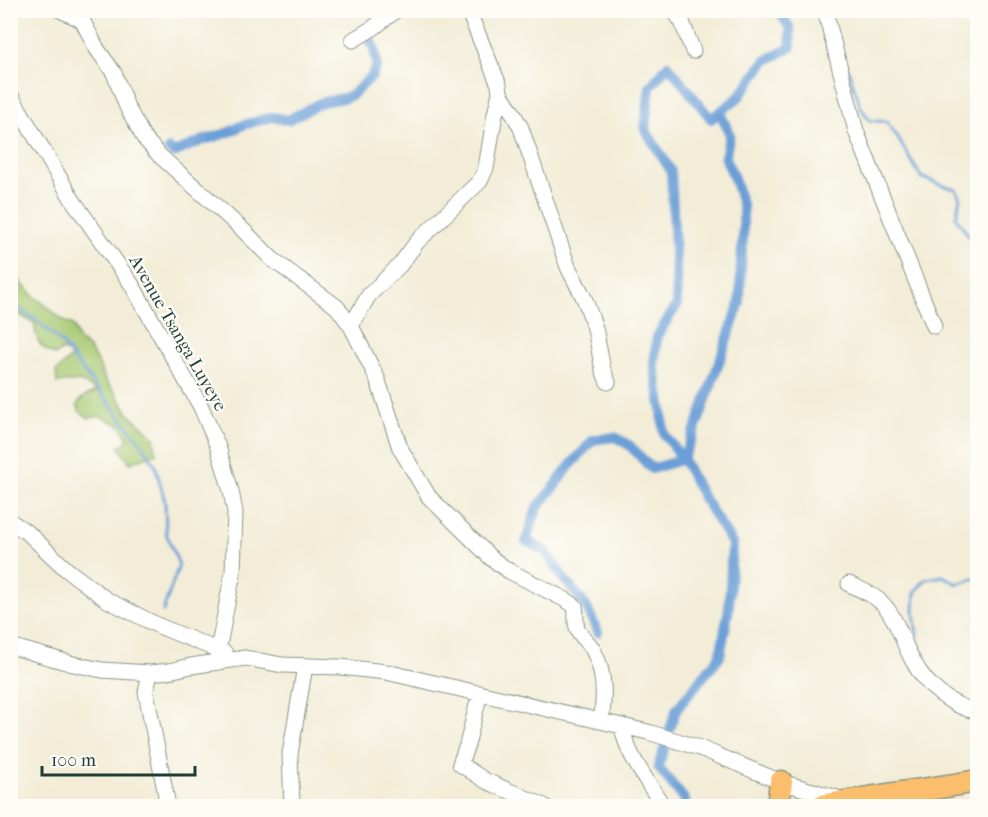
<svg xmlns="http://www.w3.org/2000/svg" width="988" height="817" font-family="'IM FELL French Canon',serif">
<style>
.green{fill:#a8c972;stroke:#648353;stroke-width:1.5}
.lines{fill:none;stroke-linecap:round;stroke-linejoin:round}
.stream{stroke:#6b9fd7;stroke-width:3}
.canal{stroke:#6b9fd7;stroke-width:10}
.minor-casing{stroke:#899586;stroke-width:17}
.highway-casing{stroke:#899586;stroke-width:25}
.minor{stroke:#fff;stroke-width:15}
.highway{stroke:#fabe6d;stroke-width:22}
.labels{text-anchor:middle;stroke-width:5;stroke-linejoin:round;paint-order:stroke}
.street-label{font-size:18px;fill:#1f3d34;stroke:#fdfcf7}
</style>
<rect width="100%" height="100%" fill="#fdfcf7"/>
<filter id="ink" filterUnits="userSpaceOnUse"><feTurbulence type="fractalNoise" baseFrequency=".0167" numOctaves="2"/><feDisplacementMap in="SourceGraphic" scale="12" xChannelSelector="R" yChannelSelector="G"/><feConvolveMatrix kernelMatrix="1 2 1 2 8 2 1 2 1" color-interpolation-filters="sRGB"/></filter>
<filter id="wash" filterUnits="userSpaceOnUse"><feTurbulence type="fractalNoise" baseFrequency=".008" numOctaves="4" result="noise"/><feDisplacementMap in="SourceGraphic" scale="24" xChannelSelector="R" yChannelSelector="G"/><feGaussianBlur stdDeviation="1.35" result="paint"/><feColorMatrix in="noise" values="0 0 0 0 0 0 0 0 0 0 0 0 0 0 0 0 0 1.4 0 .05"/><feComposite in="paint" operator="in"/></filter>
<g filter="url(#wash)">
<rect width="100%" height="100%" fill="#f3edd7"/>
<path class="green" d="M 16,276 L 32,295 L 43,303 L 64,321 L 73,325 L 78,339 L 89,348 L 99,365 L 105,380 L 115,392 L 128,413 L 154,437 L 156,453 L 130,463 L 119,447 L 128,440 L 122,427 L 101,416 L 89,418 L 80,412 L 77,405 C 84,394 87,396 97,391 L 80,381 L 57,383 L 56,372 L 72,356 L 63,350 L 55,355 C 40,348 35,341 35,324 L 17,313 L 11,315 L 11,277 Z"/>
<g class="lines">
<path class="stream" d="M 847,66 L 861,108 L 870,121 L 886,121 L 896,135 L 921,177 L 941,185 L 956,189 L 960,198 L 956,217 L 978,249
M 10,303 L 39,322 L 61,342 L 80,367 L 138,439 L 155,464 L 165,502 L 166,533 L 179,565 L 163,611
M 917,637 L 914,611 L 915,592 L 926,579 L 943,576 L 957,584 L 978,577"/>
<path class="canal" d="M 169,149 L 174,153 L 201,141 L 227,133 L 243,125 L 272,117 L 288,120 L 322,102 L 344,98 L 352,95 L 372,76 L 377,65 L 374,48 L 370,39
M 598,632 L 586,606 L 562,576 L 545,551 L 526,541 L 537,508 L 555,486 L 568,468 L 593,440 L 615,437 L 629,445 L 652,469 L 683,459 L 697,425 L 721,357 L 740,302 L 741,262 L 743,237 L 743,208 L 734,178 L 725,157 L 730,135 L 720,112
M 670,729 L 676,710 L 720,656 L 729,608 L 732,543 L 701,494 L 683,459 L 664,434 L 662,411 L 654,364 L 657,336 L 677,305 L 675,248 L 671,171 L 645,129 L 650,87 L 668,65 L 711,119 L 739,97 L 765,61 L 791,47 L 790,28 L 778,10
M 665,746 L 658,767 L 685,800 L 686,806"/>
</g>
</g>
<g filter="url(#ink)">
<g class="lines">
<defs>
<path id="minor" d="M 60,10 L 82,20
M 81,10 L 82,20 L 97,49 L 114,73 L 127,107 L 144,138 L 160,156 L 243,230 L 272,259 L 337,307 L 351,326 L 377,378 L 400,448 L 429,497 L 491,558 L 509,571 L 566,600 L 575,606 C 577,614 574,622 578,630 C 580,636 588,641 592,648 C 605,670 605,697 601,721
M 674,10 L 682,22 L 693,51
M 825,10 L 856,131 L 934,326
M 353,40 L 373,28 L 396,10
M 500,93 L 513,113 L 521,128 L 568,267 L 585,300 L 595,328 L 603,370 L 608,382
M 10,94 L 72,199 L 132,285 L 201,407 L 218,447 L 231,491 L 235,512 L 233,572 L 218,651
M 351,326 L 369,295 L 400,265 L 417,242 L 480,181 L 486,168 L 495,114 L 500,93 L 499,85 L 468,10
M 10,521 L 28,533 L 66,569 L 107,600 L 159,626 L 225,653
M 849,584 C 864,591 879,597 888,610 C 899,625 904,645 913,661 C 926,686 950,706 978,712
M 10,646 L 73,664 L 102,670 L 150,673 L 169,671 L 191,666 L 245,658 L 282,665 L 340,667 L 386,672 L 648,732 L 700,748 L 781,782 L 844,800
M 150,673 L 146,692 L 168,806
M 480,693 L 467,745 L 460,764 L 486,781 L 544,806
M 622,726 C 626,753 645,777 659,800 L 656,806
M 292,806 L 290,754 L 305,666"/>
<path id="highway" d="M 778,806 L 781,782
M 822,806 C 873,796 926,790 978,781"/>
</defs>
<use href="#minor" class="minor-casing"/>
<use href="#highway" class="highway-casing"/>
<use href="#minor" class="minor"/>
<use href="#highway" class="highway"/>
</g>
</g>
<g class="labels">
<g class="street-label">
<text transform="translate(178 333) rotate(60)" y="6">Avenue Tsanga Luyeye</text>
</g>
</g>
<rect width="988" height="817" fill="none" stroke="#fdfcf7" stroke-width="36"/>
<path d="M42 766v9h153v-9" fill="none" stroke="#1f3d34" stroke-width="3"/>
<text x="51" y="766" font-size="18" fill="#1f3d34" stroke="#fdfcf7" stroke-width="4.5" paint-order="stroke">100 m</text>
</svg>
